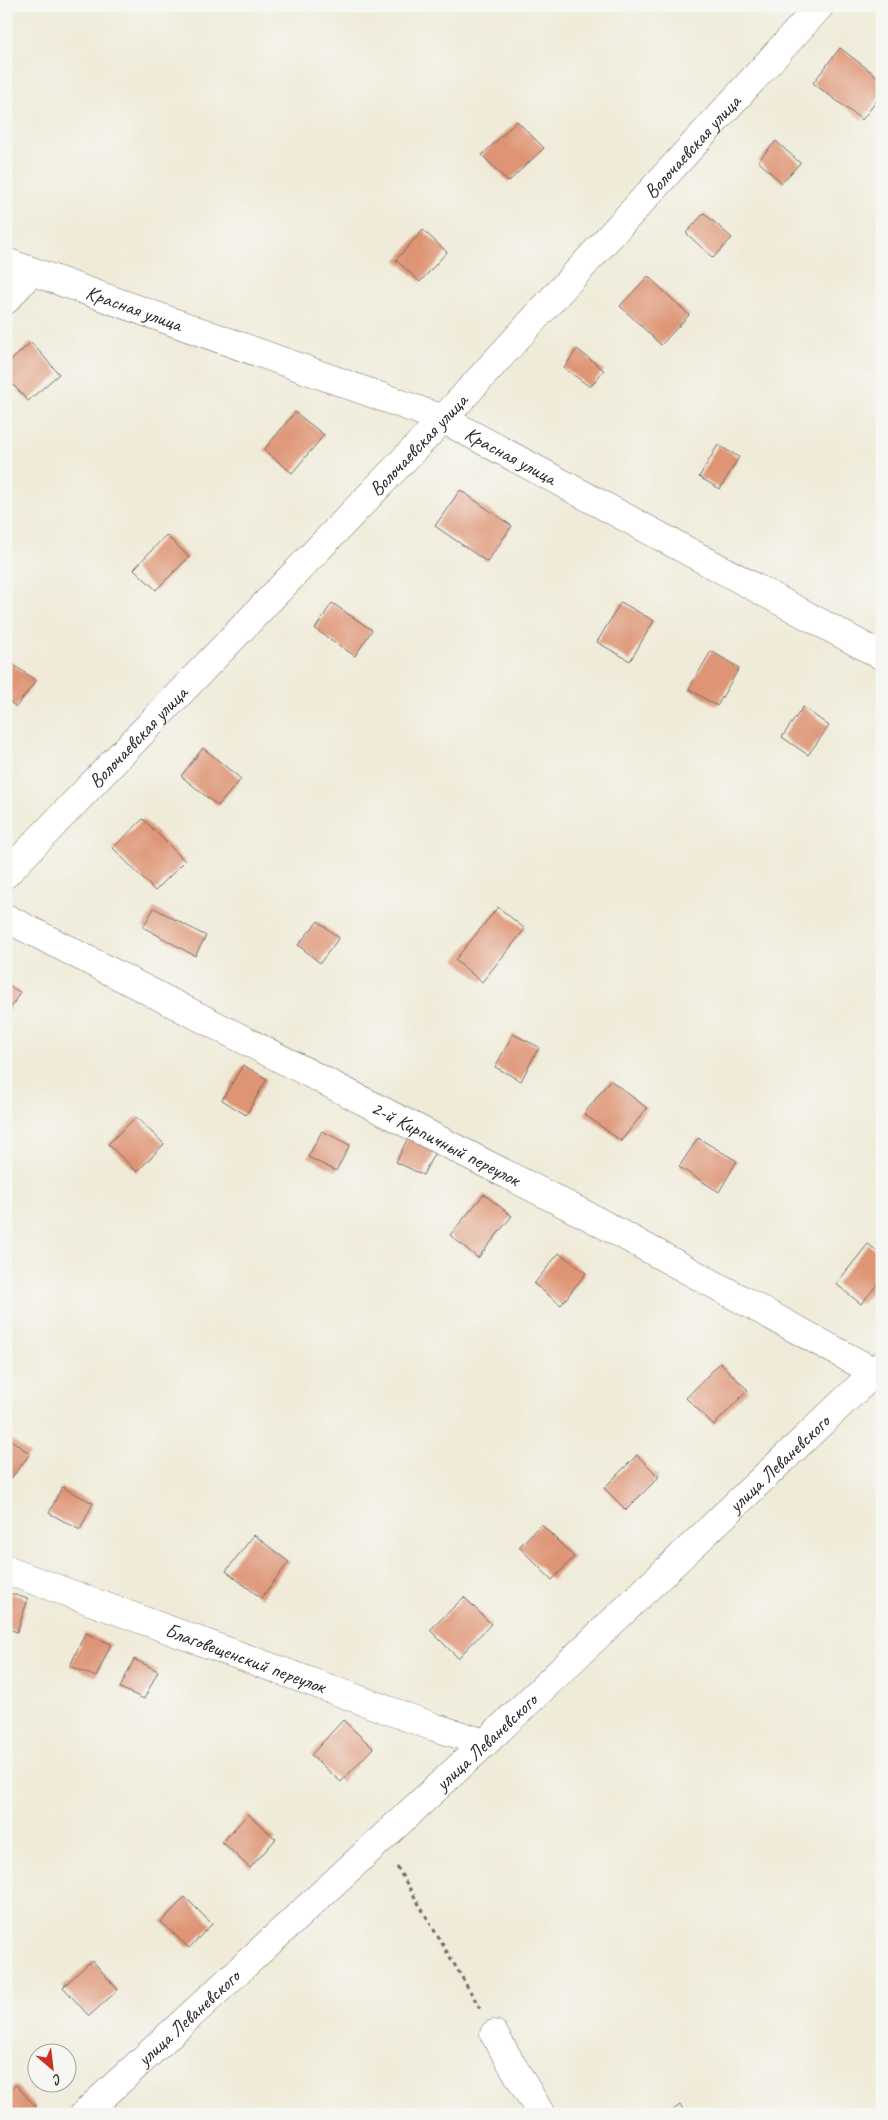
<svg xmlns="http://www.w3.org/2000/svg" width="888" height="2120" font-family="Caveat,sans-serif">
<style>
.building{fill:#de9475}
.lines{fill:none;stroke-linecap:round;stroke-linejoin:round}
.street-casing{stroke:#706e68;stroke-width:29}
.path{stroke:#706e68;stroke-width:3;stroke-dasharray:4 4;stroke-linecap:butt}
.street{stroke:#fff;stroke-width:28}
.labels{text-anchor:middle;stroke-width:4;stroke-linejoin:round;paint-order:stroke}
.street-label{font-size:20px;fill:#2b2b2b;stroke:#f6f6f2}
</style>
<rect width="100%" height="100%" fill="#f6f6f2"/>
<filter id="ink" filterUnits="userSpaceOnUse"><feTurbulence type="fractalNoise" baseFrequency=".02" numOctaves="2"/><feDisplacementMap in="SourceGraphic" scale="10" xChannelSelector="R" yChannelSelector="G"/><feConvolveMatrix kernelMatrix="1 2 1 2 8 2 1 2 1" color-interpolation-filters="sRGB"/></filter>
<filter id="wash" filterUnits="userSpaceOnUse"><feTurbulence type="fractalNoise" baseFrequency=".0096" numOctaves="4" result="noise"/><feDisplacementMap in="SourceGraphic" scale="20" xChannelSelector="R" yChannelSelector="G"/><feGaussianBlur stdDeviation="1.12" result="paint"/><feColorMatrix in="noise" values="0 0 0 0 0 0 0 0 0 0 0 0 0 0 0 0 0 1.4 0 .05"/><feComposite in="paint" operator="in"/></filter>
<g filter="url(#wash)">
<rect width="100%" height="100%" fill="#f0ebd8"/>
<g id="blocks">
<path class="building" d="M 840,48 L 882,80 L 882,94 L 862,120 L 813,83 Z
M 517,121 L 544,148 L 508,182 L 482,155 Z
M 776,141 L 800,163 L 782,183 L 758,161 Z
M 704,213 L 732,238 L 713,258 L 686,233 Z
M 423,230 L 447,252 L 420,282 L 396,260 Z
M 648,276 L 689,315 L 661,345 L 620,306 Z
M 31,342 L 59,374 L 28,401 L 6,377 L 6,365 Z
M 577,349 L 604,370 L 590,387 L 564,368 Z
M 295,412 L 324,435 L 292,473 L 264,450 Z
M 718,445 L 739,457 L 720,489 L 699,477 Z
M 460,490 L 512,526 L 487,562 L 435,526 Z
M 166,535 L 189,557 L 156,590 L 134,569 Z
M 621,602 L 654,621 L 630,661 L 597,642 Z
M 332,603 L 372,630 L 355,656 L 315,629 Z
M 711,651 L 739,668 L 717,706 L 689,689 Z
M 6,659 L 36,681 L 16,707 L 6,699 Z
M 803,707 L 829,726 L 808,755 L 782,737 Z
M 203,748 L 241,779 L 218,806 L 181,776 Z
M 143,819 L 185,861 L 155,891 L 113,848 Z
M 498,907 L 525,929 L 482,982 L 455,960 Z
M 154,908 L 206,936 L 195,956 L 143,927 Z
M 318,921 L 339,938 L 320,963 L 298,945 Z
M 6,984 L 20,992 L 6,1016 Z
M 513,1034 L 539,1047 L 521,1081 L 495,1067 Z
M 243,1065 L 267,1079 L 246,1115 L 222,1100 Z
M 610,1080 L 647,1108 L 621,1141 L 584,1114 Z
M 136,1117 L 164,1144 L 137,1172 L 108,1144 Z
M 322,1131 L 350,1145 L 336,1171 L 308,1157 Z
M 409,1136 L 436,1150 L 423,1175 L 396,1162 Z
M 698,1138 L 737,1161 L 719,1192 L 679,1167 Z
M 484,1194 L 512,1216 L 478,1258 L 450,1235 Z
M 868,1244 L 882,1255 L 882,1279 L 861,1304 L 836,1284 Z
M 559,1253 L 586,1273 L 561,1305 L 534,1284 Z
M 720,1363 L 748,1390 L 714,1425 L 686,1398 Z
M 6,1436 L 30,1454 L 6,1485 Z
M 637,1455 L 659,1477 L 626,1510 L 604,1488 Z
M 62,1487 L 93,1503 L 80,1530 L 49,1513 Z
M 541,1524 L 574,1557 L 552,1580 L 519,1547 Z
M 254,1535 L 289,1562 L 261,1598 L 226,1571 Z
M 6,1592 L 28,1599 L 17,1632 L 6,1628 Z
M 464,1597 L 491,1624 L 458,1658 L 430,1630 Z
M 85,1633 L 111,1644 L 96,1677 L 70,1666 Z
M 134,1659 L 158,1671 L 144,1699 L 120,1688 Z
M 343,1720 L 373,1748 L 341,1782 L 311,1755 Z
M 248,1814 L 276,1839 L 250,1868 L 222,1842 Z
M 185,1897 L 212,1924 L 189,1948 L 161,1922 Z
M 92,1960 L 118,1990 L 89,2016 L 63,1987 Z
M 16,2085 L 36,2107 L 29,2114 L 6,2114 L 6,2094 Z
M 680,2105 L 686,2114 L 668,2114 Z"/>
</g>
</g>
<g filter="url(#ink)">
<use href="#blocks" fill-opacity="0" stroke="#706e68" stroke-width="1"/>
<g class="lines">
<defs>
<g id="street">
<path id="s1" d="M 6,262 L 443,419 L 882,656"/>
<path d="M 6,300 L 32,271"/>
<path id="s2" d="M 6,874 L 443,419 L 820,6"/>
<path id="s3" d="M 6,918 L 590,1217 L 882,1376"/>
<path id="s4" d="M 6,1570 L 434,1727 L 485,1743"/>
<path d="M 494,2034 L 541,2114"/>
<path id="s5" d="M 84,2114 L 485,1743 L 882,1365"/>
</g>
</defs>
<use href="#street" class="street-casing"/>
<path class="path" d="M 397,1867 L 480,2008"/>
<use href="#street" class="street"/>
</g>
</g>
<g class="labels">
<g class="street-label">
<text dy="7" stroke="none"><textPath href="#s2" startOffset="1000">Волочаевская улица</textPath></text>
<text dy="7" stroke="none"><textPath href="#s1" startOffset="136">Красная улица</textPath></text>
<text dy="7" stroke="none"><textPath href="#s2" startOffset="595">Волочаевская улица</textPath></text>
<text dy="7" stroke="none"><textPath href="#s1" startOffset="541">Красная улица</textPath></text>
<text dy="7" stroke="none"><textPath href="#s2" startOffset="190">Волочаевская улица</textPath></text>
<text dy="7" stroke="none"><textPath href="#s3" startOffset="494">2-й Кирпичный переулок</textPath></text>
<text dy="7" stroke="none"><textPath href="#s5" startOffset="952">улица Леваневского</textPath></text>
<text dy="7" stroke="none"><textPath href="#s4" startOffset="255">Благовещенский переулок</textPath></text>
<text dy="7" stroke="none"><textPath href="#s5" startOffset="548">улица Леваневского</textPath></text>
<text dy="7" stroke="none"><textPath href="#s5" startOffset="142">улица Леваневского</textPath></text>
</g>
</g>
<rect width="888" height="2120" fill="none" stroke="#f6f6f2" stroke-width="25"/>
<g transform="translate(52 2068) rotate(152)"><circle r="24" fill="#f6f6f2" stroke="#a5a5a2"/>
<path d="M0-4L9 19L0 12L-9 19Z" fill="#c8321e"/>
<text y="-8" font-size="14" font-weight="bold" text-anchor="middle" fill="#2b2b2b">С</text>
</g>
</svg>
